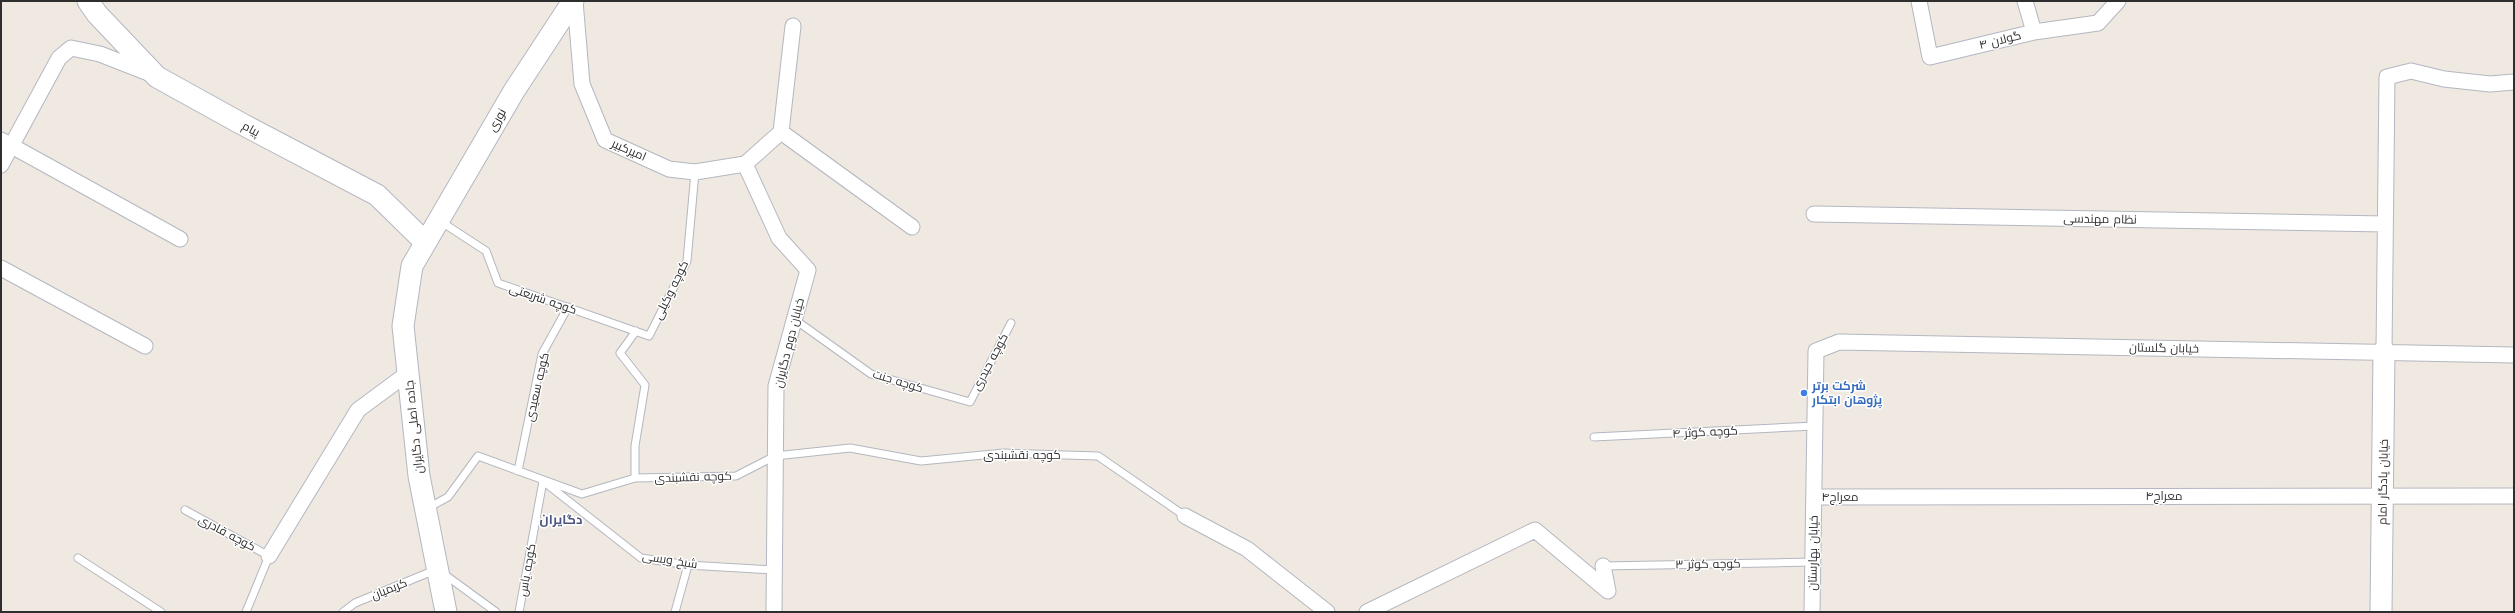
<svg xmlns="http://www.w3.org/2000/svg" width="2515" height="613" font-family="'Work Sans',Cairo,sans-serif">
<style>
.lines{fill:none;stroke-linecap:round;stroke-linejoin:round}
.lane-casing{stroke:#b4b7c1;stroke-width:9}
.street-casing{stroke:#b4b7c1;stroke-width:17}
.secondary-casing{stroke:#b4b7c1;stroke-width:23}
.lane{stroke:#fff;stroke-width:7}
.street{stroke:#fff;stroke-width:15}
.secondary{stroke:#fff;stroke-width:21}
.shop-dot{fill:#3f7fe0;stroke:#fff;stroke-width:1.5}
.labels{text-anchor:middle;stroke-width:3;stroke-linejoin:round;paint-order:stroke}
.street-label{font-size:12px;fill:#2e2e2e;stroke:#fff}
.shop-label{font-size:12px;font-weight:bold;fill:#366cbe;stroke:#fff;text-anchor:start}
.neighbourhood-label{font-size:13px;font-weight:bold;fill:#4d5680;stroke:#fff}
</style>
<rect width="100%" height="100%" fill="#efe9e1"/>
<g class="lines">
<defs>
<path id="lane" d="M 440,221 L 486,251 L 498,283 L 649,336 L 687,261 L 695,172
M 794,319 L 871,374 L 970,402 L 1011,323
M 1594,437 L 1815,426
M 518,471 L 542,354 L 568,307
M 635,478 L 635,446 L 645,385 L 620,353 L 636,331
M 428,508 L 448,497 L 478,456 L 582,494 L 635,478 L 736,476 L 775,456 L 850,448 L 921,461 L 1004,453 L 1098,456 L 1185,516
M 185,510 L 269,556 L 246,612
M 78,558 L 161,612
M 1603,566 L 1813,562
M 444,574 L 496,612
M 343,612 L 355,603 L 435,570
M 519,612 L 543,481 L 641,558 L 688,565 L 774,570
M 675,612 L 688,565"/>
<path id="street" d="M 575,1 L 582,84 L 605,140 L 669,169 L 695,172 L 745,164
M 1919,1 L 1930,57 L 2034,32 L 2098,23 L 2118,1
M 2025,1 L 2034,32
M 781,132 L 912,227
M 1,140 L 180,239
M 745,164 L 779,238 L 808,270 L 776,386 L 774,612
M 745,164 L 781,132 L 793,26
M 1,165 L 59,58 L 71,48 L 100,54 L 151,74
M 1814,214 L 2385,224
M 1,268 L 145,346
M 2384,351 L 2387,77 L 2411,71 L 2444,79 L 2490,84 L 2514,82
M 1814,497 L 2514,496
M 1185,516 L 1247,549 L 1327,612
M 269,556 L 358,410 L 408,373
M 1367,612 L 1535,530 L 1608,591 L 1603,566
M 1812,612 L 1816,351 L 1839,342 L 2514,355"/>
<path id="secondary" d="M 88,1 L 97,14 L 157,77 L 242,124 L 377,195 L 425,242
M 446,612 L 419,476 L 403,326 L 412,266 L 514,91 L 573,1
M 2381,612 L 2384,351"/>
</defs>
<use href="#lane" class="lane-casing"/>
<use href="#street" class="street-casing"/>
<use href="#secondary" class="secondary-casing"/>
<use href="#lane" class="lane"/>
<use href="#street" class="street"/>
<use href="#secondary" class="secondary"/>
</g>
<circle class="shop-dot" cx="1804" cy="393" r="4"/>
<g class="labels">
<g class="street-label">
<text transform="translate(2000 40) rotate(-14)" y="4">گولان ۴</text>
<text transform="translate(497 120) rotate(-60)" y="4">نوری</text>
<text transform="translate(251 129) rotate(28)" y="4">پیام</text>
<text transform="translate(629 150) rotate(24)" y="4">امیرکبیر</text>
<text transform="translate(2100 219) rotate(1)" y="4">نظام مهندسی</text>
<text transform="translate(671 290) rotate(-64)" y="4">کوچه وکیلی</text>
<text transform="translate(543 299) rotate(19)" y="4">کوچه شریعتی</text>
<text transform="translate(789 343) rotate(-76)" y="4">خیابان دوم دگایران</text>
<text transform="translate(2164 348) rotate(1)" y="4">خیابان گلستان</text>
<text transform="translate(990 362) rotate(-62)" y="4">کوچه حیدری</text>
<text transform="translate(898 381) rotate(17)" y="4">کوچه جنت</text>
<text transform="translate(537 387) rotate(-77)" y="4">کوچه سعیدی</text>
<text transform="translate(414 427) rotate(-96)" y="4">جاده اصلی دگایران</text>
<text transform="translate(1705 432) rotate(-3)" y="4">کوچه کوثر ۴</text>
<text x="1022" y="459">کوچه نقشبندی</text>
<text transform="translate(693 477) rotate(-2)" y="4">کوچه نقشبندی</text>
<text transform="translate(2383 482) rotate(-89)" y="4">خیابان یادگار امام</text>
<text x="2164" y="500">معراج۴</text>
<text x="1840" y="501">معراج۴</text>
<text transform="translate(227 533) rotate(28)" y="4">کوچه قادری</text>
<text transform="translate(1813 553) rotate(-89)" y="4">خیابان بهارستان</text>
<text transform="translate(670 560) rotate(9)" y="4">شیخ ویسی</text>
<text transform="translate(1708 564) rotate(-1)" y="4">کوچه کوثر ۳</text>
<text transform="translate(527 570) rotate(-80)" y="4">کوچه یاس</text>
<text transform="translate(389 589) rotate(-22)" y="4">کریمیان</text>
</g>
<g class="shop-label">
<text x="1812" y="390">شرکت برتر<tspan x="1812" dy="14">پژوهان ابتکار</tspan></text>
</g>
<g class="neighbourhood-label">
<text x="561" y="524">دگایران</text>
</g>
</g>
<rect width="2515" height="613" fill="none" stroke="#2e2e2e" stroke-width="4"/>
</svg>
